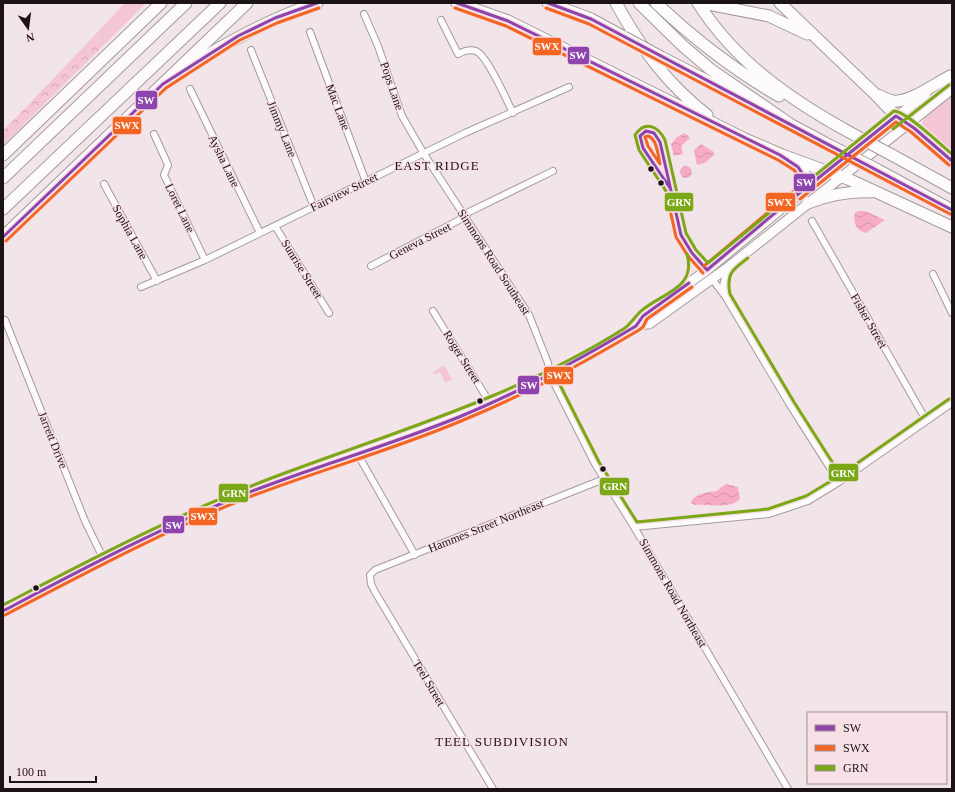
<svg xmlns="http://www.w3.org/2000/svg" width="955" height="792" font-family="Georgia,serif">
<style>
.green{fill:#f4c5d2}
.forest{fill:url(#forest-crowns)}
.water{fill:url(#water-waves)}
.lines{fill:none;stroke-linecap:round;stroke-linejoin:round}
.minor-casing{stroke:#a49b9e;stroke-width:8}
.primary-casing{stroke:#a49b9e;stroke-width:11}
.motorway-casing{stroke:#a49b9e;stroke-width:13}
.minor{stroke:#fdfbfc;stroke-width:6}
.primary{stroke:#fdfbfc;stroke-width:9}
.motorway{stroke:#fdfbfc;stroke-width:11}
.motorway-bridge-casing{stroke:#a49b9e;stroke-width:13;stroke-linecap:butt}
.motorway-bridge{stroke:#fdfbfc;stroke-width:11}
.bus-1-casing{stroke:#f7e0e6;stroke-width:6}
.bus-2-casing{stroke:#f7e0e6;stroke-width:6}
.bus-3-casing{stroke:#f7e0e6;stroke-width:6}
.bus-1{stroke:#8e44ad;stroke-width:3}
.bus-2{stroke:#f26522;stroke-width:3}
.bus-3{stroke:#7aa817;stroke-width:3}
.bus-dot{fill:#1b1315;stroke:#f7e0e6;stroke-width:1.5}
.labels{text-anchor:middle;stroke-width:3;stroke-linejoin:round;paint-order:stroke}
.street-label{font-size:12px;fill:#1b1315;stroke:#f7e0e6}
.neighbourhood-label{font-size:13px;letter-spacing:1px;fill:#1b1315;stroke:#f7e0e6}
.line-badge{stroke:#f7e0e6;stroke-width:1.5}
.badge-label{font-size:11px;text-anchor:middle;font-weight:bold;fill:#fff}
</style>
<defs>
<pattern id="forest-crowns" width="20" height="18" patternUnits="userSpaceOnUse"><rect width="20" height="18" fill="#f4c5d2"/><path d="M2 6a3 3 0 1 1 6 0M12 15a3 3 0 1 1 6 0" fill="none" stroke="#d1a8b3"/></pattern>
<pattern id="water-waves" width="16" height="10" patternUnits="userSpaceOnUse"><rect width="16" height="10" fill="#f8acc3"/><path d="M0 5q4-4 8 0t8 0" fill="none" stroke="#d493a7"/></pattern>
</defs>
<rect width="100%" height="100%" fill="#f2e5e9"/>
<path class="green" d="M 125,3 L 146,3 L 102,47 L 93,37 Z
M 952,96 L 952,154 L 930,136 L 922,124 L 925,117 Z
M 444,365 L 452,379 L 446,383 L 442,377 L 443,375 L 442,376 L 439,372 L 435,374 L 432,373 Z"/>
<path class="forest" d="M 93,37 L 102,47 L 3,145 L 3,131 Z"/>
<path class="water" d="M 685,133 L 690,138 L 681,146 L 683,154 L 674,156 L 671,144 L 677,137 Z
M 701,144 L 714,152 L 714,155 L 705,163 L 697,165 L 694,150 Z
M680 172a6 6 0 1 1 12 0a6 6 0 1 1-12 0Z
M 858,211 L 865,211 L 885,220 L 866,233 C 857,231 852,222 855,213 Z
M 727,484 L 738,487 L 740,499 C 731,509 708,504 695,505 L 691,503 L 692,500 C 698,493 708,492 717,491 L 721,487 Z"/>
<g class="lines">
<defs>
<path id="minor" d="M 364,14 L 378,46 L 402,116 L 424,154 L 529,315 L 548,363 L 550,375 L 595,464 L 634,527 L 788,789
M 441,20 L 458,54 C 464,51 470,49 476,51 C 487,55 507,101 513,113
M 310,32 L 366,182
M 251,50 L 314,207
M 190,89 L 260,233
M 154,134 L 168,165 L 164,175 L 205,260
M 104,184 L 157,281
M 812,221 L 926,420
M 275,226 L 329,313
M 371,266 L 465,217 L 469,212 L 553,171
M 933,274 L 952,313
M 712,279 L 725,296 L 790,405 L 839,482
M 141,287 L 205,260 L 465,133 L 569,87
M 725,296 L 723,286 L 727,268
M 433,311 L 490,403
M 5,320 L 85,521 L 103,558
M 357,453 L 415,555
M 634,527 L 769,514 L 808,501 L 839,482 L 952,403
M 493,789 L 375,592 L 371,584 L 370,575 L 375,570 L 604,479"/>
<path id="primary" d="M 639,324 L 643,316 L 707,270 L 839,161 L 926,94
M 3,611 C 76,572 150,533 227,501 C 320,463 418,435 510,394 C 538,382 566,368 593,353 C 610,343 629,324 649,324 L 727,268 L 952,89"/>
<path id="motorway" d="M 457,3 L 508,21 L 745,139 L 782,155 L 848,179 L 952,227
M 548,3 L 591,19 L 624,37
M 616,3 C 640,47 667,84 707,115
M 639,3 L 683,46 L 710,69 L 790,124
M 656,3 C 694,39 734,70 779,96
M 698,3 C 735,61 789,99 849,132
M 703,3 L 769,16 L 807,34
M 780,3 L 875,94 L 896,116 L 914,128 L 952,161
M 661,57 L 742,99
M 185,69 C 227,42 269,19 317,3
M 878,95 C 882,97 888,100 893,101 C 909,103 935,84 950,76
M 784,121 L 831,146
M 3,155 L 161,3
M 892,155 L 952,188
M 792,163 L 800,168 L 806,176 L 805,185 L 800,192
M 876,169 L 952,210
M 3,178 L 186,3
M 808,203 C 829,195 848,191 871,192
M 3,209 L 220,3
M 3,237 L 247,3"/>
</defs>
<use href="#minor" class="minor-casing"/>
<use href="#primary" class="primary-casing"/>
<use href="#motorway" class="motorway-casing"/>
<use href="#minor" class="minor"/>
<use href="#primary" class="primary"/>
<use href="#motorway" class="motorway"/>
<defs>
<path id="motorway-bridge" d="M 624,37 L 661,57
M 849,132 L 892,155
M 831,146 L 876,169"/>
</defs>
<use href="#motorway-bridge" class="motorway-bridge-casing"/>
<use href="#motorway-bridge" class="motorway-bridge"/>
<defs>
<path id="bus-1" d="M 457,3 L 508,21 L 780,155 L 798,167 L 806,179 L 800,192 L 707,270
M 548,3 L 591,19 L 952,210
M 670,188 L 643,148 L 640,136 L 646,131 L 654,133 L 660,142 L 681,235 L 692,253 L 707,270
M 797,195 L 896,116 L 914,128 L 952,161
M 3,237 L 163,84 L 238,36 L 275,18 L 317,3
M 3,611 C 81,570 160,528 242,495 C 313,467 388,446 459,417 C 520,392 579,360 636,326 L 643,316 L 689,283"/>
<path id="bus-2" d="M 455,8 L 506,26 L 778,160 L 794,170 L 801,179 L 796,189 L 704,266
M 546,8 L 589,24 L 950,214
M 648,136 C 657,139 658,155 660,164 L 648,146 L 645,137 Z
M 666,191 L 676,237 L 688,256 L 703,273
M 800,199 L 896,122 L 911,132 L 949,165
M 6,241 L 166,88 L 240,40 L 277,23 L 319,8
M 5,615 C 84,574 162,532 244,499 C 316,471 390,451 461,421 C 523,396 582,364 639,330 L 643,327 L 647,319 L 692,287"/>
<path id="bus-3" d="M 893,129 L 949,85
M 666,191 L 639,150 L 635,135 C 645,120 658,126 665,140 L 686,233 L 696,250 L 708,263 L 894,111 C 906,111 942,146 952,154
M 748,258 C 733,269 726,273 730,294 L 794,402 L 843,479
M 554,373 L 599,462 L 637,522 L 768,509 L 806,496 L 836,478 L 949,399
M 3,605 C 90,560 177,514 269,479 C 390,433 515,398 625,328 C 631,323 635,317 640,312 C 660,293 697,290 687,254"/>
</defs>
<use href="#bus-1" class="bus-1-casing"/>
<use href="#bus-2" class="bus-2-casing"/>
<use href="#bus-3" class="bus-3-casing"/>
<use href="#bus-1" class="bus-1"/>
<use href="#bus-2" class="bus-2"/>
<use href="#bus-3" class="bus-3"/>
</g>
<g class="bus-dot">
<circle cx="651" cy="169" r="3.5"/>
<circle cx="661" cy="183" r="3.5"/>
<circle cx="480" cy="401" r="3.5"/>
<circle cx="603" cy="469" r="3.5"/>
<circle cx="36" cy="588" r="3.5"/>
</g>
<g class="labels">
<g class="street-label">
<text transform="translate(392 86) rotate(71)" y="4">Pops Lane</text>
<text transform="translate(338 107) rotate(69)" y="4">Mac Lane</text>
<text transform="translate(282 129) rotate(68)" y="4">Jimmy Lane</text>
<text transform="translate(224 161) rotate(64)" y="4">Aysha Lane</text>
<text transform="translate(344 192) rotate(-26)" y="4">Fairview Street</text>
<text transform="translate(180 208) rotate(64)" y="4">Loret Lane</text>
<text transform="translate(130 232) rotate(61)" y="4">Sophia Lane</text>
<text transform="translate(420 241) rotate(-27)" y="4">Geneva Street</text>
<text transform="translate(494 262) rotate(57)" y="4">Simmons Road Southeast</text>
<text transform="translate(302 269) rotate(58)" y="4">Sunrise Street</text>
<text transform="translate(869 321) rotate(60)" y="4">Fisher Street</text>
<text transform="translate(462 357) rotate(58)" y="4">Roger Street</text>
<text transform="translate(53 440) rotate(68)" y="4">Jarrett Drive</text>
<text transform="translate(486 526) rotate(-22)" y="4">Hammes Street Northeast</text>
<text transform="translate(673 593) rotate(60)" y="4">Simmons Road Northeast</text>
<text transform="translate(429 683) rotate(59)" y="4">Teel Street</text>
</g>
<g class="neighbourhood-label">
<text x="437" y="170">EAST RIDGE</text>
<text x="502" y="746">TEEL SUBDIVISION</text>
</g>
</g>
<g class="line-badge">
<rect x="532" y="37" width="30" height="19" rx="4" fill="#f26522"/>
<rect x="567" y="46" width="23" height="19" rx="4" fill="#8e44ad"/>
<rect x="135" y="90" width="23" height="20" rx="4" fill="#8e44ad"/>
<rect x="112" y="116" width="30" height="19" rx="4" fill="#f26522"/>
<rect x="793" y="173" width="23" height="19" rx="4" fill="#8e44ad"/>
<rect x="664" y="192" width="30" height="20" rx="4" fill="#7aa817"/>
<rect x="765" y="192" width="31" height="20" rx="4" fill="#f26522"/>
<rect x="543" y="366" width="31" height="19" rx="4" fill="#f26522"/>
<rect x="517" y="375" width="23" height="20" rx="4" fill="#8e44ad"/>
<rect x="828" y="463" width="31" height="19" rx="4" fill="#7aa817"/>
<rect x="599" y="477" width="31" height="19" rx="4" fill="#7aa817"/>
<rect x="218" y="483" width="31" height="20" rx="4" fill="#7aa817"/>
<rect x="188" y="507" width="30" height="19" rx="4" fill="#f26522"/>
<rect x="162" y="515" width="23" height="19" rx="4" fill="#8e44ad"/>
</g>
<g class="badge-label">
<text x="547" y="50">SWX</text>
<text x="578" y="59">SW</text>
<text x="146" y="104">SW</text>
<text x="127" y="129">SWX</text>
<text x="805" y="186">SW</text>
<text x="679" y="206">GRN</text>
<text x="780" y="206">SWX</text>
<text x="559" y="379">SWX</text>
<text x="529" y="389">SW</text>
<text x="843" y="477">GRN</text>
<text x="615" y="490">GRN</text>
<text x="234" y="497">GRN</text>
<text x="203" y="520">SWX</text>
<text x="174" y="529">SW</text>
</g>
<rect width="955" height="792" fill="none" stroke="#1b1315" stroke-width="8"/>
<rect x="807" y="712" width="140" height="72" fill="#f7e0e6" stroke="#9f8e92"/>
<rect x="815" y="725" width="20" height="6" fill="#8e44ad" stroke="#9f8e92"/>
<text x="843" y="732" font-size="12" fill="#1b1315">SW</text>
<rect x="815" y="745" width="20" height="6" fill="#f26522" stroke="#9f8e92"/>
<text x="843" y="752" font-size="12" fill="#1b1315">SWX</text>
<rect x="815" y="765" width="20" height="6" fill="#7aa817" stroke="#9f8e92"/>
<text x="843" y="772" font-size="12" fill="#1b1315">GRN</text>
<g transform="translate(28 28) rotate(166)" stroke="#f7e0e6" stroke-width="3" paint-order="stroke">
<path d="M0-3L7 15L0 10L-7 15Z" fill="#1b1315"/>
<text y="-6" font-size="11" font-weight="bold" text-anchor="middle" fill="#1b1315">N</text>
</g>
<path d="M10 776v6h86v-6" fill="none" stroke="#1b1315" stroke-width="2"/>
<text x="16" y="776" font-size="12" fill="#1b1315" stroke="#f7e0e6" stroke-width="3" paint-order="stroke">100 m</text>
</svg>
